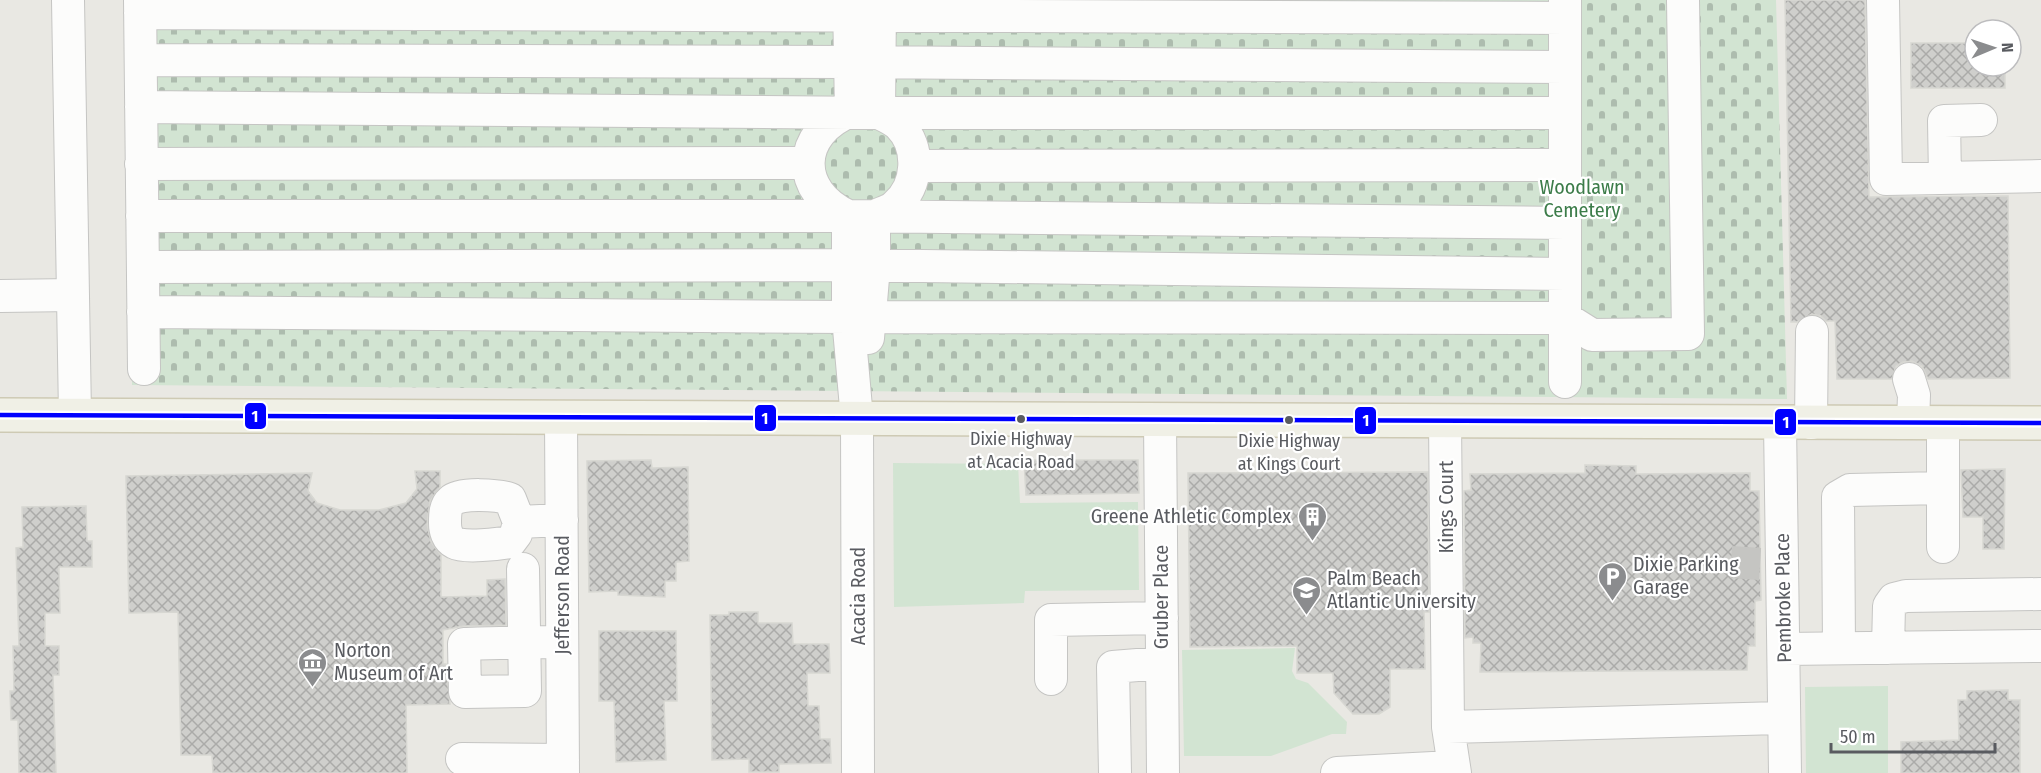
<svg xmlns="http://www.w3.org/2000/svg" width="2041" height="773" font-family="'Fira Sans Condensed',sans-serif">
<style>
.green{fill:#d2e4d2}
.cemetery{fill:url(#cemetery-stones)}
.building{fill:url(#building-cross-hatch);stroke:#d7d7d2;stroke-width:1.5}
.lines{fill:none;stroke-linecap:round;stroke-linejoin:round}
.minor-tunnel{stroke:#c5c5c2;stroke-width:32;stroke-dasharray:32 16;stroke-linecap:butt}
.minor-casing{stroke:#c5c5c3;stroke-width:34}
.major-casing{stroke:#cecab4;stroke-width:36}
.minor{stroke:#fcfcfb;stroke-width:32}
.major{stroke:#f0f0e6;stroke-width:33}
.bus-1-casing{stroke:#fff;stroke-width:9}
.bus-1{stroke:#00f;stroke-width:4.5}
.bus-dot{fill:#595b60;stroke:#fff;stroke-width:2}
.labels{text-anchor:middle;stroke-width:4.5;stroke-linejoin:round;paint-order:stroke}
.bus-label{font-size:18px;fill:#595b60;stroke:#fff}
.park-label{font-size:20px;fill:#3c7c49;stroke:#fff}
.street-label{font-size:20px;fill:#595b60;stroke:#fff}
.poi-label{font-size:20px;fill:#595b60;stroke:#fff;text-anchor:start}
.line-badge{stroke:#fff;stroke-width:2}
.badge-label{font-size:16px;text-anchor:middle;font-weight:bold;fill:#fff}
</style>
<defs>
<pattern id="cemetery-stones" width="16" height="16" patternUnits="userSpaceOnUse" patternTransform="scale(1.5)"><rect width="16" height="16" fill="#d2e4d2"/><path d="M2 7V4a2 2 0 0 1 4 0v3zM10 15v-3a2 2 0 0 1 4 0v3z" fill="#adbcae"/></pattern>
<pattern id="building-cross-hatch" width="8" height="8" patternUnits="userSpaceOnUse" patternTransform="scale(1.5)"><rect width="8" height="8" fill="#cfcfcc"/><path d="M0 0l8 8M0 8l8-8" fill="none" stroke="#ababa9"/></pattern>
</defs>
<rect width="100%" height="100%" fill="#e9e8e3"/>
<path class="green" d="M 893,463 L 1018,464 L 1020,503 L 1138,502 L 1139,590 L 1025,591 L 1024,603 L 894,607 Z
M 1295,648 L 1292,671 L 1296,679 L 1308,683 L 1347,722 L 1346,734 L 1332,734 L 1271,756 L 1184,756 L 1182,650 Z
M 1888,686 L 1888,773 L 1806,773 L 1805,687 Z"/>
<path class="cemetery" d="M 130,0 L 1776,0 L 1787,399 L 132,385 Z"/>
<path class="building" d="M 1785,0 L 1865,0 L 1869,197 L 2008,196 L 2010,378 L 1928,379 L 1922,366 L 1912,361 L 1903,362 L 1896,366 L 1892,379 L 1837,379 L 1835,321 L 1826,321 L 1821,316 L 1812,314 L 1797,322 L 1791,322 Z
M 1911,43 L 1975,43 L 1975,66 L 2005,66 L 2005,88 L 1911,88 Z
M 651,460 L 652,468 L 688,467 L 689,561 L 676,562 L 676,581 L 665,581 L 665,597 L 618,595 L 618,591 L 589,592 L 587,461 Z
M 1024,460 L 1138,460 L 1139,493 L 1026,495 Z
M 1585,465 L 1636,466 L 1636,474 L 1750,473 L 1750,491 L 1759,491 L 1761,600 L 1755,601 L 1755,646 L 1748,646 L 1747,670 L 1480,672 L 1481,643 L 1473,643 L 1473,637 L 1465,638 L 1464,491 L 1471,490 L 1470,474 L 1585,473 Z
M 2005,469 L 2004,549 L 1983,549 L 1983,517 L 1963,517 L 1961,470 Z
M 415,471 L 440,471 L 440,487 L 430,501 L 427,524 L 431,542 L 441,555 L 441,597 L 487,596 L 487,580 L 505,579 L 506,625 L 463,626 L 443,630 L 443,664 L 446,664 L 450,704 L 406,705 L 407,773 L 213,773 L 212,755 L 181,755 L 178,612 L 129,613 L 126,476 L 312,473 L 308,491 L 317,503 L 340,510 L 379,510 L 406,503 L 417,489 Z
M 1428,472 L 1429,612 L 1424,612 L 1425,669 L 1390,669 L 1390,707 L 1379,714 L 1353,714 L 1334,693 L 1333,673 L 1297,673 L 1297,646 L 1190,647 L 1188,473 Z
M 86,506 L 87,541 L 92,541 L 92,567 L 59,567 L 60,613 L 45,613 L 45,646 L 59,646 L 59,675 L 53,675 L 56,773 L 19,773 L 18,720 L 11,720 L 10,691 L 14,691 L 13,646 L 19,646 L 16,548 L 23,547 L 22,507 Z
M 729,612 L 758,612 L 758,623 L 792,623 L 793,644 L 829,644 L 830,673 L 807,673 L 808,706 L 819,706 L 820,739 L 830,739 L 831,763 L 779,764 L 779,772 L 749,772 L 749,759 L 712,760 L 710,615 L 729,615 Z
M 599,631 L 676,631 L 677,701 L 664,701 L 666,760 L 616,762 L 614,701 L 599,701 Z
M 2008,690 L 2008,700 L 2020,700 L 2020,773 L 1901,773 L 1901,742 L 1959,740 L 1958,700 L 1967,700 L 1967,691 Z"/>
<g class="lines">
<path class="minor-tunnel" d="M 1731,562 L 1760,564"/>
<defs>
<path id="minor" d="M 68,0 L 75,415
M 140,0 L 144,369
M 849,0 L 851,111
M 1565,0 L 1565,382
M 1883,0 L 1886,179 L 2041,176
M 140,13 L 1565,18
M 141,60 L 850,62 L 1565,67
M 141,107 L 879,113 L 1565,113
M 879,113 L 880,0
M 141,164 L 808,163
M 916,166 L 1565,165
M 1945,178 L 1944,121 L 1981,120
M 142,216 L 848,216 L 1565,223
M 848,216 L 848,317 L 857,419 L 858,773
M 848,216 C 794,191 796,133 851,111
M 874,217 C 880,213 890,211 895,206 C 919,186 921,147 899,125 C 894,120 885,116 879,113
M 143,267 L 847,265 L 1565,274
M 0,296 L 73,295
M 143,312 L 848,317 L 1565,318 L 1592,335 L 1688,334 L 1683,0
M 868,338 L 874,266 L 874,217
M 1909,379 L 1914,395 L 1913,423
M 561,418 L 563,773
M 1160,420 L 1163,773
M 1445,421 L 1448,727 L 1455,773
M 1780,423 L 1785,773
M 1811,423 L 1812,332
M 519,522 L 516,534 L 510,542 C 499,544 464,548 455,543 C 447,539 445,530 445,523 C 445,515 445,506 451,501 C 460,492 499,495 510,499 L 519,522 L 562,520
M 1943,547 L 1943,424
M 523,569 L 525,691 L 465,692 L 464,644 C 497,643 529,642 562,642
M 1839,648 L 1838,497 L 1850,490 L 1943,488
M 1888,648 L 1889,606 L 1894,599 L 1906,596 L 2041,594
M 1784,649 L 2041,646
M 1051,679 L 1051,620 L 1162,618
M 1448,727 L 1784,718
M 462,759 L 563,760
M 1115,773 L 1113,667 L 1162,663
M 1337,773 L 1452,767"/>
<path id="major" d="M 0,415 L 2041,423"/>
</defs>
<use href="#minor" class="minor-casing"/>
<use href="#major" class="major-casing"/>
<use href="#minor" class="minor"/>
<use href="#major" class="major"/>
<defs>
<path id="bus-1" d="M 0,415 L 2041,423"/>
</defs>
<use href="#bus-1" class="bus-1-casing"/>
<use href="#bus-1" class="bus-1"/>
</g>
<defs>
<symbol id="building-pin" viewBox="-11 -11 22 30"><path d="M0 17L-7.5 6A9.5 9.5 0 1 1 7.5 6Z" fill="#8b8c8e" stroke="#fff"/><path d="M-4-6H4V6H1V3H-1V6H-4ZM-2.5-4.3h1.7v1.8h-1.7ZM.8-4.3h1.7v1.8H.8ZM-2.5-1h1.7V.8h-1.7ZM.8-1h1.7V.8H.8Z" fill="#fff"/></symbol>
<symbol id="parking-pin" viewBox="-11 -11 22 30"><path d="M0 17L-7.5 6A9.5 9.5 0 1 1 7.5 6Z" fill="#8b8c8e" stroke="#fff"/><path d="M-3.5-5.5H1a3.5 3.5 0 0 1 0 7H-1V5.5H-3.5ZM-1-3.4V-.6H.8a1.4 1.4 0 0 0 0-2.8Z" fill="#fff"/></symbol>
<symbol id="university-pin" viewBox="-11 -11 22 30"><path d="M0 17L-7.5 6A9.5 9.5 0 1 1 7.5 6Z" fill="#8b8c8e" stroke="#fff"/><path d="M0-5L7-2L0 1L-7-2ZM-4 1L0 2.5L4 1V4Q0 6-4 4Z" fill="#fff"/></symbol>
<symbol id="museum-pin" viewBox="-11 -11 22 30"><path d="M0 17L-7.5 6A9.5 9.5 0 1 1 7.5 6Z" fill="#8b8c8e" stroke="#fff"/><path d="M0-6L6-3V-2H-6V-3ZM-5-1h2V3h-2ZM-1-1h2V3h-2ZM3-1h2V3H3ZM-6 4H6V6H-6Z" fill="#fff"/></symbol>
</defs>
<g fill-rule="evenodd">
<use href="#building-pin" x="1296" y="500" width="33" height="45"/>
<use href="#parking-pin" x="1596" y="560" width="33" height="45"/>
<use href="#university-pin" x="1290" y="574" width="33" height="45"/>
<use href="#museum-pin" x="296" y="646" width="33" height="45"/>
</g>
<g class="bus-dot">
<circle cx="1021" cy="419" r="5"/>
<circle cx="1289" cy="420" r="5"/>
</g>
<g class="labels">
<g class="bus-label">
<text x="1021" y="445">Dixie Highway<tspan x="1021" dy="23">at Acacia Road</tspan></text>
<text x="1289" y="447">Dixie Highway<tspan x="1289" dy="23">at Kings Court</tspan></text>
</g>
<g class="park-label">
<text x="1582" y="194">Woodlawn<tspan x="1582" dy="23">Cemetery</tspan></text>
</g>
<g class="street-label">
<text transform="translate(1446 507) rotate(-90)" y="7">Kings Court</text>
<text transform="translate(562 595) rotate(-90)" y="7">Jefferson Road</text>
<text transform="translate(858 596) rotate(-90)" y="7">Acacia Road</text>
<text transform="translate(1161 597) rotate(-90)" y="7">Gruber Place</text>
<text transform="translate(1783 598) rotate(-91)" y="7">Pembroke Place</text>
</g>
<g class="poi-label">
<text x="1291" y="523" text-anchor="end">Greene Athletic Complex</text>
<text x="1633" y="571">Dixie Parking<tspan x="1633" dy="23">Garage</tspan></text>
<text x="1327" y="585">Palm Beach<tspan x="1327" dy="23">Atlantic University</tspan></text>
<text x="334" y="657">Norton<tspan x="334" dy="23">Museum of Art</tspan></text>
</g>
</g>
<g class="line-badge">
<rect x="244" y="402" width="23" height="28" rx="6" fill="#00f"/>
<rect x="754" y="404" width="23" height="28" rx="6" fill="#00f"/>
<rect x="1354" y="406" width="23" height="29" rx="6" fill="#00f"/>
<rect x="1774" y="408" width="23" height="28" rx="6" fill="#00f"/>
</g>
<g class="badge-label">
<text x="255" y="422">1</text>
<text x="765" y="424">1</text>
<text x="1366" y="426">1</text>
<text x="1786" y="428">1</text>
</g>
<g transform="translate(1993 48) rotate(88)"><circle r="28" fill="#ffffff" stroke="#bdbdbf" stroke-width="1.5"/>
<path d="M0-4.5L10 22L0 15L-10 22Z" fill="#8b8c8e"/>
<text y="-9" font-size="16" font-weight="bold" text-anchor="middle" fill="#595b60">N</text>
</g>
<path d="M1831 743v9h164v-9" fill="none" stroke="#595b60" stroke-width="3"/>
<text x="1840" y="743" font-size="18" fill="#595b60" stroke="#ffffff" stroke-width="4.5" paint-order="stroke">50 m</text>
</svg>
